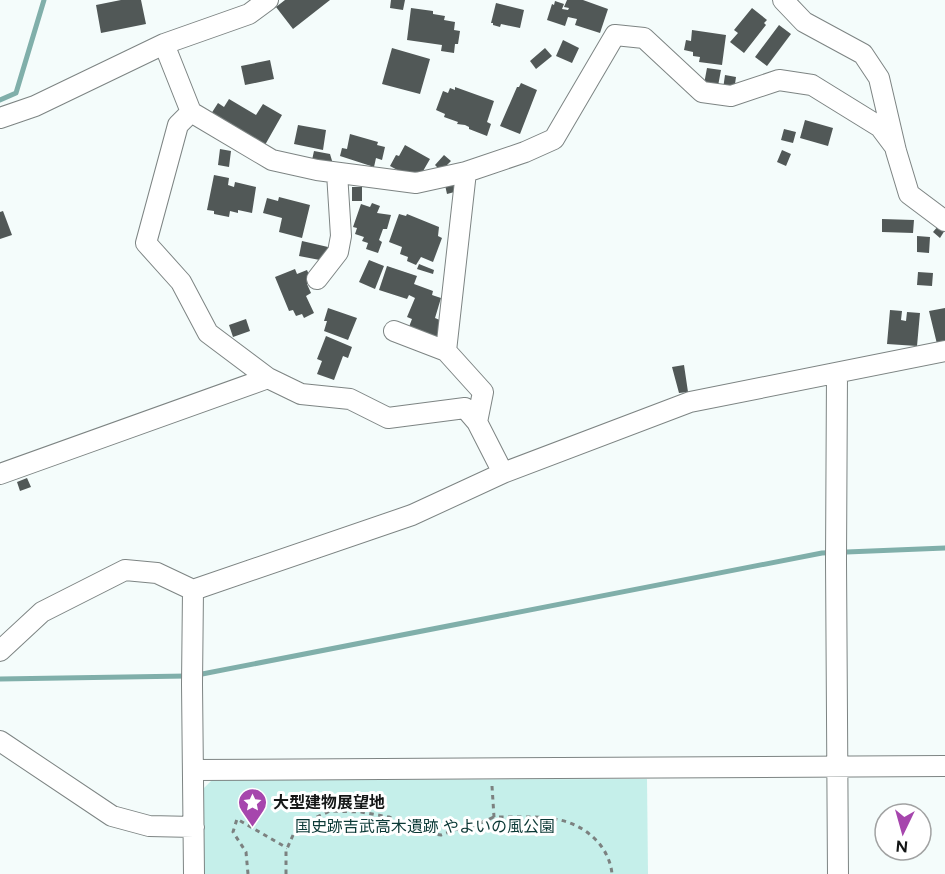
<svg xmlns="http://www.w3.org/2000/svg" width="945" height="874" font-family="Figtree,'Noto Sans JP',sans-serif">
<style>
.green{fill:#c5efea}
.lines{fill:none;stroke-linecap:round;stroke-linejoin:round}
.stream{stroke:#80afaa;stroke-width:5}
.building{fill:#515857}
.street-casing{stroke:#7d8483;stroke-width:22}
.path{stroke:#7c8180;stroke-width:3;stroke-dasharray:4.5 4.5;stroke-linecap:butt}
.street{stroke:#fff;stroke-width:20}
.labels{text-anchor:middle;stroke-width:6;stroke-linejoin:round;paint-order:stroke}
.poi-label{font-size:16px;font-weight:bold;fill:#141616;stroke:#fff;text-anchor:start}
.park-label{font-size:16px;fill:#0b3936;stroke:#fff}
</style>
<rect width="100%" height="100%" fill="#f4fcfb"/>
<path class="green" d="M 647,779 L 648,874 L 202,874 L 202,790 L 212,780 Z"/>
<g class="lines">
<path class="stream" d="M 0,100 L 16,93 L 44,0
M 197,675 L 822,553 L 945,548
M 0,679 L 187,676"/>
</g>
<path class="building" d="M 121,0 L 141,0 L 146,24 L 101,33 L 96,5 Z
M 285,0 L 330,0 L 293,29 L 276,7 Z
M 391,0 L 405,0 L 403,10 L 390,8 Z
M 567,0 L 583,0 L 608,9 L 600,33 L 575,25 L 577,19 L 568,17 L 565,26 L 547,20 L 552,4 L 554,5 L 555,1 L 564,4 L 562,9 L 568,10 L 569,8 L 564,7 Z
M 496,3 L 524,10 L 520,28 L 501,24 L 500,27 L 493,25 L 493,23 L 491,23 Z
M 411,8 L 433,11 L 433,14 L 445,16 L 444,20 L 455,22 L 454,30 L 460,31 L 458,44 L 455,44 L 454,53 L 441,51 L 442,45 L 407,40 Z
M 752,8 L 767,20 L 764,23 L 766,25 L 744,53 L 730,42 L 738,33 L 734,30 Z
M 779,25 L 791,34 L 767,66 L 755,57 Z
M 692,30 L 726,35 L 722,65 L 699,62 L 700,57 L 693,56 L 693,52 L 684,50 L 686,40 L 691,41 Z
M 563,40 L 579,48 L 572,63 L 556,56 Z
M 392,48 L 430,59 L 420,94 L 382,84 Z
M 545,48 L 552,56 L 536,69 L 530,61 Z
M 270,60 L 274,79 L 245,85 L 241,66 Z
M 707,68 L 721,70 L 718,86 L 704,84 Z
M 725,75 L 736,77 L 734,91 L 723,89 Z
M 521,83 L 537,90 L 520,134 L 500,126 L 517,87 L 519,87 Z
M 455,87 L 494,101 L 487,122 L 491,124 L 487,136 L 469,129 L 469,127 L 465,125 L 457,124 L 458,122 L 444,117 L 445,114 L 436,110 L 443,91 L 448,93 L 450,88 L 455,90 Z
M 229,99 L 256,115 L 263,104 L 282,115 L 265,145 L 211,114 L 218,103 L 224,107 Z
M 805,120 L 833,128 L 828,146 L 800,138 Z
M 298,125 L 326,130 L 323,150 L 294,144 Z
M 784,129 L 796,132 L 793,143 L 781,140 Z
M 350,134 L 378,142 L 377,145 L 385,147 L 382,160 L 376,158 L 374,167 L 340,156 L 342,148 L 347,149 Z
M 405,145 L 430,159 L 419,178 L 414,179 L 390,166 L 396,155 L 399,156 Z
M 220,149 L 231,151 L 229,167 L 218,165 Z
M 782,150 L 791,154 L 786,166 L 777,162 Z
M 314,151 L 330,154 L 333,164 L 312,160 Z
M 444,155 L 451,161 L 441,171 L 435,165 Z
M 214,175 L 229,178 L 228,185 L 234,187 L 235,182 L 256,187 L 252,213 L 238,210 L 238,213 L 230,211 L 229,217 L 214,214 L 214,211 L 207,210 Z
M 460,181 L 462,190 L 447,194 L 445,185 Z
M 352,187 L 362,187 L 362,201 L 352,201 Z
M 279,197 L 310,205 L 302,238 L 279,232 L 282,218 L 263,213 L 267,198 L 278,201 Z
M 372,203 L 380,206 L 377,213 L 391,215 L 387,229 L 383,229 L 379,240 L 382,242 L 378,253 L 366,249 L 368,243 L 362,241 L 364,237 L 355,234 L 357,228 L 353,227 L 361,204 L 370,207 Z
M 3,211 L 12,235 L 0,239 L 0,212 Z
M 399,214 L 406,216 L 407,214 L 439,227 L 438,236 L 442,238 L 433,262 L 421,257 L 416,265 L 407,261 L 408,257 L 400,254 L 402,247 L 389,242 Z
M 882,219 L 914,220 L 913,233 L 882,232 Z
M 939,225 L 945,230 L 940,238 L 933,232 Z
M 917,236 L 930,237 L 929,253 L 917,252 Z
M 302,241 L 328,247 L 325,261 L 299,256 Z
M 369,260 L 384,266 L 375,289 L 359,282 Z
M 419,264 L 434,270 L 433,274 L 417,269 Z
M 387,266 L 417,276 L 414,284 L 433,291 L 432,295 L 441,298 L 435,318 L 442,321 L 437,340 L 407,332 L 412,319 L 407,317 L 415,298 L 409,295 L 407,299 L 379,290 Z
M 295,269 L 297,274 L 307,270 L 312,282 L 307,284 L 311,293 L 306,296 L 314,313 L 304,318 L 302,314 L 296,316 L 293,310 L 289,311 L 275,277 Z
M 918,272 L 933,273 L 932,286 L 917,285 Z
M 328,308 L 357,318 L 348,340 L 324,331 L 327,321 L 324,321 Z
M 945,308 L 945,342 L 937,344 L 929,311 Z
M 890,310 L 902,311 L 901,320 L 906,321 L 907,312 L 920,313 L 917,346 L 887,344 Z
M 246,319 L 250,331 L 233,337 L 229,325 Z
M 326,336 L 352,347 L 348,358 L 343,356 L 334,380 L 317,374 L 322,361 L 317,359 Z
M 684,365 L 688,392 L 679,393 L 672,367 Z
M 27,478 L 31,487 L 20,491 L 17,482 Z"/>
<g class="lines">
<defs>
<path id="street" d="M 783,0 L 804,22 L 863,54 L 879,78 L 896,151 L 909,194 L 945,221
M 164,44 L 191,112 L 272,160 L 317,170 L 416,183 L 466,172 L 446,351 L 483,392 L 477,422 L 503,473 L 690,402 L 945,351
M 0,118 L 35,106 L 164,44 L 249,14 L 268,0
M 466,172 L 525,152 L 554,139 L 615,35 L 644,38 L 702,92 L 731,96 L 779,80 L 812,85 L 880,127 L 895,147
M 317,279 L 338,252 L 341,236 L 337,173
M 394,331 L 446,351
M 837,373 L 836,561 L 838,874
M 268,378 L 301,394 L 350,399 L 388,418 L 465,408 L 477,422
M 0,474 L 268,378 L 208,333 L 181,282 L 146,243 L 178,125 L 191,112
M 193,590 L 192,684 L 194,874
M 0,651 L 42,612 L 125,570 L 157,573 L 193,590 L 412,515 L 503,473
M 0,741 L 112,816 L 149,826 L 194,827
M 194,770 L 945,766"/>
</defs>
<use href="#street" class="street-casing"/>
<path class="path" d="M 492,786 L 494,817 C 532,818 567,811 596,840 C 605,849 611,862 612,874
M 248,874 L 246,852 L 233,832 L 237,819 L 287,848
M 286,874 L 286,851 L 297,826 L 330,811 L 361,812 L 389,817 L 426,833 L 441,835 L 457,829 L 476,825 L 494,817"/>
<use href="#street" class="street"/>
</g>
<defs>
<symbol id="sight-pin" viewBox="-11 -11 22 30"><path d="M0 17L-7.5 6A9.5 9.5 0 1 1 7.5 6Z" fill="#a646ad" stroke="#fff"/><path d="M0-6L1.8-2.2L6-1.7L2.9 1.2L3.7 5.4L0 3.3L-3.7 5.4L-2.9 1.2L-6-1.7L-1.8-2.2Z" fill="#fff"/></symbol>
</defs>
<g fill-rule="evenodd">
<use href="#sight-pin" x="236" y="786" width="33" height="45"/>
</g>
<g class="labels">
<g class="poi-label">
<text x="273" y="808">大型建物展望地</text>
</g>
<g class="park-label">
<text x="425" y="832">国史跡吉武高木遺跡 やよいの風公園</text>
</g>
</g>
<g transform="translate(903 832) rotate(185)"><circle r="28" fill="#ffffff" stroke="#a1a2a2" stroke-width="1.5"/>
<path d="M0-4.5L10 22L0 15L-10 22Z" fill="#a646ad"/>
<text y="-9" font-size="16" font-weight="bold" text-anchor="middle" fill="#141616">N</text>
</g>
</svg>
